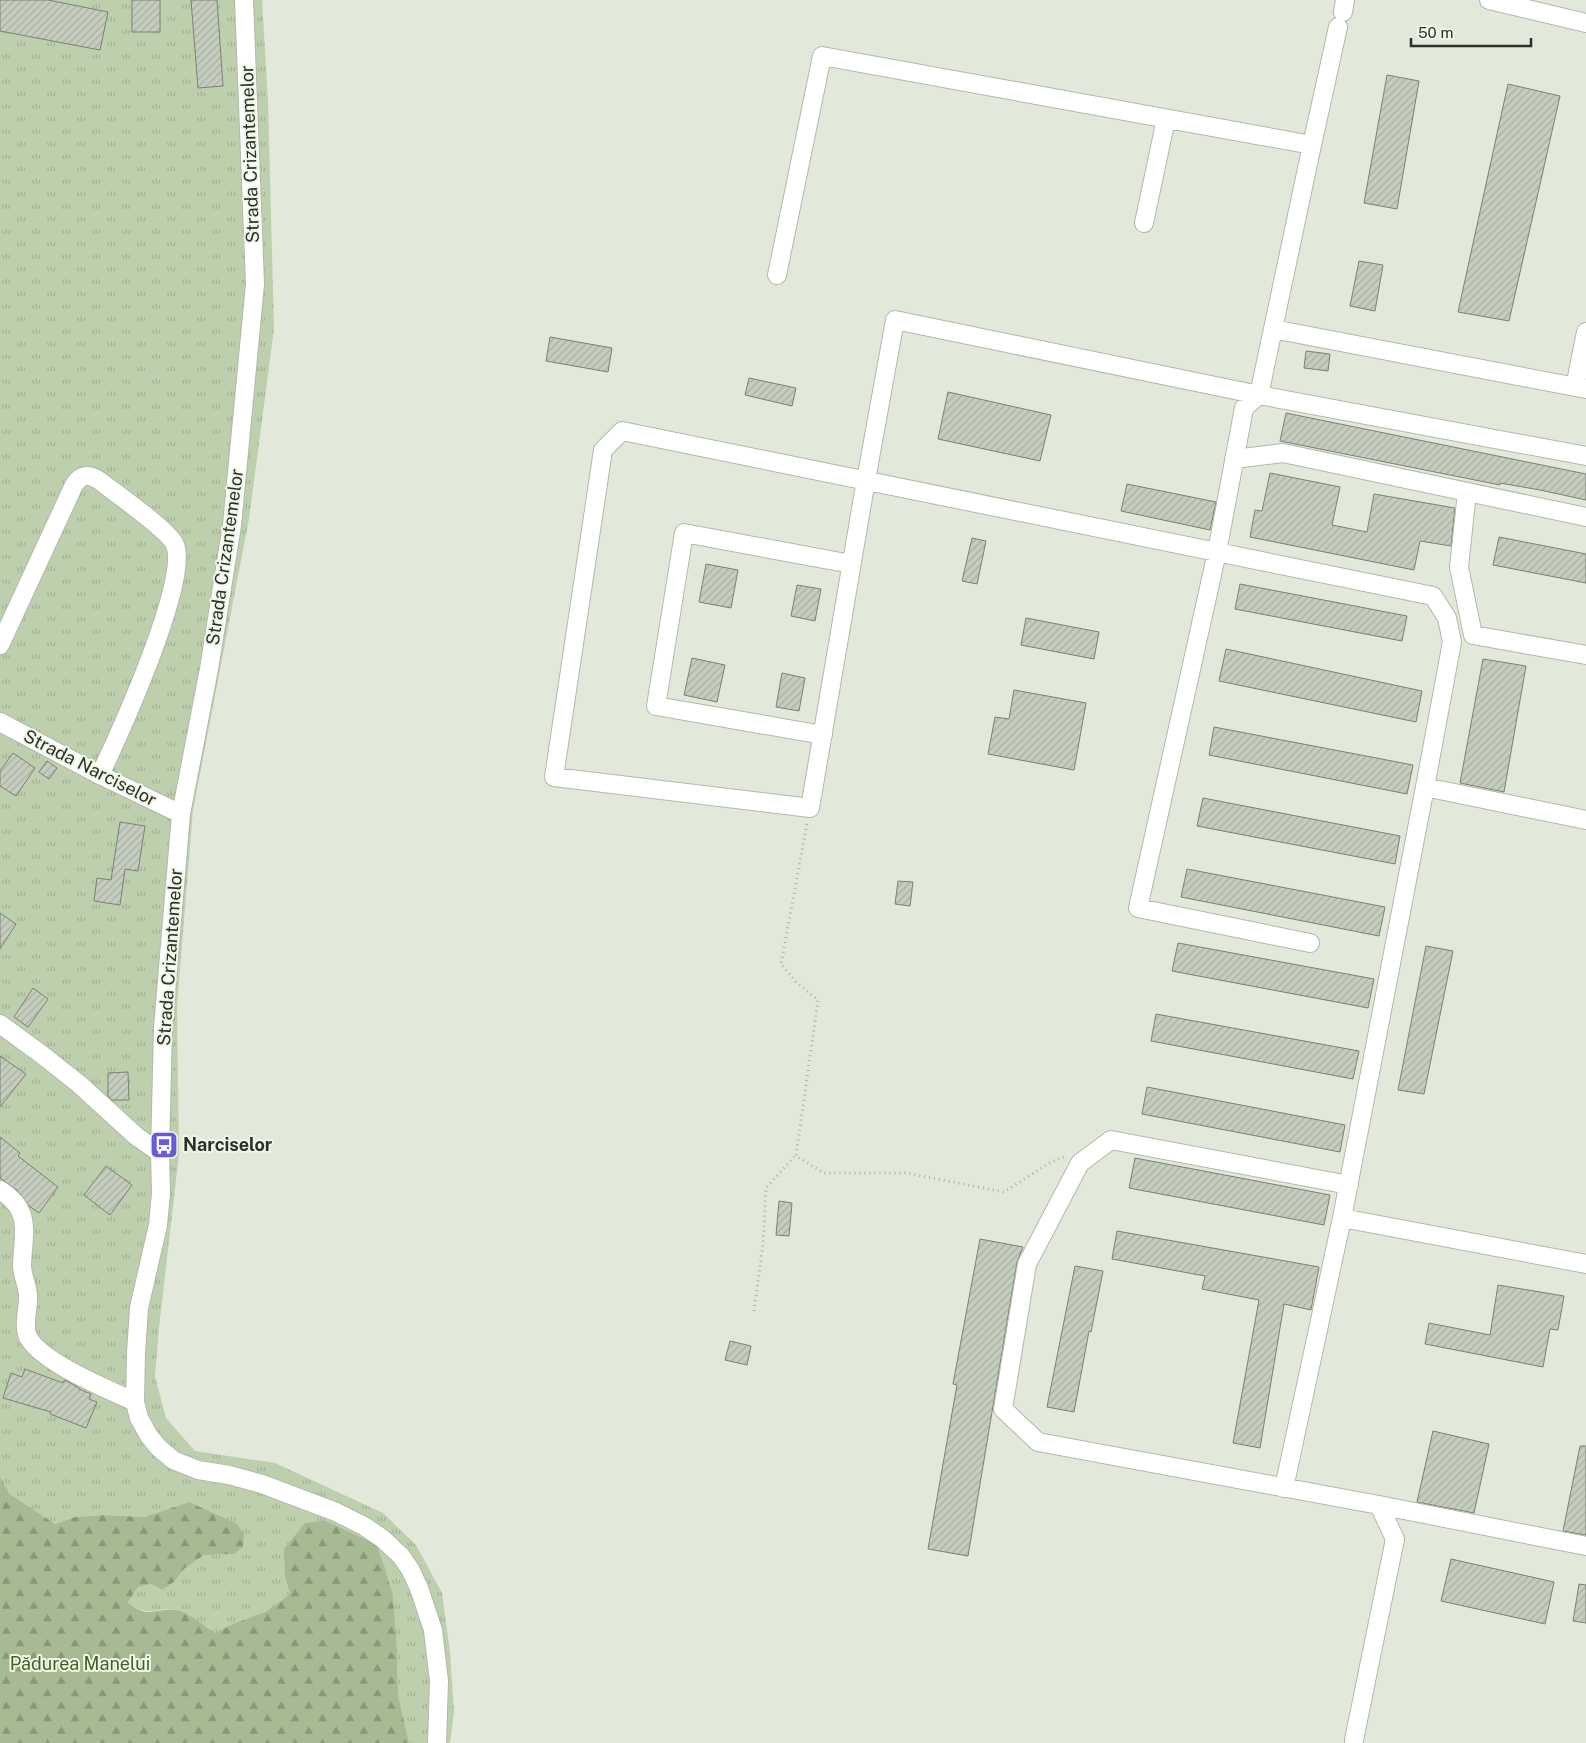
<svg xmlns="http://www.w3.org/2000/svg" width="1586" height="1743" font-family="'Public Sans',sans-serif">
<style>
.grass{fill:url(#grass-tufts)}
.forest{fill:url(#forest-firs)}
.building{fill:url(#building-hatch);stroke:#7a8173}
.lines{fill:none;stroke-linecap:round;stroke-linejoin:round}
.minor-casing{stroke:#b2b9ab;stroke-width:20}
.path{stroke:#abb1a5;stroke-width:3;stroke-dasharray:1 4;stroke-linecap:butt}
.minor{stroke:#fff;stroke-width:18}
.labels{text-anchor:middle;stroke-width:4;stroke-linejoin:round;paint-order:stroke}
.street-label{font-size:18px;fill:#2c2f2a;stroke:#eff7e7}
.poi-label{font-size:18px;font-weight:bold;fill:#2c2f2a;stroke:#eff7e7;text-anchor:start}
.park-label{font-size:18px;fill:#465e26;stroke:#eff7e7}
</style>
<defs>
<pattern id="grass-tufts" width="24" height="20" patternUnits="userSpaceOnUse" patternTransform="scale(1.25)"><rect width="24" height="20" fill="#becfad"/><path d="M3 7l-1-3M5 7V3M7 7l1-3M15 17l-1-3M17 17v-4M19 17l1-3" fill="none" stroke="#a3b295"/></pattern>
<pattern id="forest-firs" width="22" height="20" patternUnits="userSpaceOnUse" patternTransform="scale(1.25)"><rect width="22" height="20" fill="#a7ba94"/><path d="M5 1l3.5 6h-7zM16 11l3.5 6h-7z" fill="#889879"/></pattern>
<pattern id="building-hatch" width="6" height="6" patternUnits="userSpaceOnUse" patternTransform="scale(1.25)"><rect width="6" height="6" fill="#c5cdbe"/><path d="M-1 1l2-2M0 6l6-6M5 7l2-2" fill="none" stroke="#a9b0a3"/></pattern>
</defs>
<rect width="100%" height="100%" fill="#e2e9da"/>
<path class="grass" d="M 0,0 L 262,0 L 268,101 L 274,329 L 249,519 L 193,810 L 177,1006 L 179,1154 L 159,1328 L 155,1376 L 166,1418 L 195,1451 L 275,1463 L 383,1513 L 416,1545 L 442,1593 L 450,1651 L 454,1712 L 450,1743 L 409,1743 L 398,1694 L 397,1649 L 393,1595 L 285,1577 L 290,1594 L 267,1611 L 235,1623 L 215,1634 C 205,1627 194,1616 183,1612 C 158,1602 153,1622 128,1602 L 138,1587 L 151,1584 L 162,1590 L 174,1582 L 184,1569 L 204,1555 L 234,1554 L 189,1502 L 144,1517 L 103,1515 L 75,1517 L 55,1524 L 10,1494 L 0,1477 Z"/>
<path class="forest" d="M 0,1477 L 10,1494 L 55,1524 L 75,1517 L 103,1515 L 144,1517 L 189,1502 L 237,1524 L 244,1534 L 243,1547 L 234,1554 L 204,1555 L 184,1569 L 174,1582 L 162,1590 L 151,1584 L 138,1587 L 128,1602 C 152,1623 158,1603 183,1612 C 194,1616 205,1627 215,1633 L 235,1623 L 267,1611 L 290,1594 L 285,1577 L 284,1549 L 305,1523 L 326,1521 L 377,1545 L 393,1595 L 397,1649 L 398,1694 L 409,1743 L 0,1743 Z"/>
<path class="building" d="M 0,0 L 48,0 L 108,12 L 100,50 L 0,31 Z
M 132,0 L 160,0 L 160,32 L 132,32 Z
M 191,0 L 217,0 L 223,86 L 198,88 Z
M 1387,75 L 1419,81 L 1397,209 L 1364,203 Z
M 1508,84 L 1560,96 L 1509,321 L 1458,312 Z
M 1359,261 L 1383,265 L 1375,311 L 1350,306 Z
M 550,337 L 612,348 L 608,372 L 546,361 Z
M 1306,351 L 1330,354 L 1328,371 L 1304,368 Z
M 749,378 L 796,388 L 792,406 L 745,395 Z
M 948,392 L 1051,415 L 1040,461 L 938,439 Z
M 1286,413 L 1586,474 L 1586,500 L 1540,490 L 1500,483 L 1500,485 L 1280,441 Z
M 1270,473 L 1340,487 L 1332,525 L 1367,532 L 1374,494 L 1455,508 L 1451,546 L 1420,541 L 1414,570 L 1250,537 L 1255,510 L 1262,511 Z
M 1127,484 L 1216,502 L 1210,530 L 1121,511 Z
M 1499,537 L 1586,554 L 1586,583 L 1493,565 Z
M 972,538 L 986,541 L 977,584 L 962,581 Z
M 706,564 L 738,570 L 731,608 L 699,602 Z
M 1240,584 L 1407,616 L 1402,641 L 1235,609 Z
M 797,585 L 821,589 L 815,621 L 791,616 Z
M 1026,618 L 1099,632 L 1094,659 L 1021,645 Z
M 1226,649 L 1422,691 L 1416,722 L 1219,681 Z
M 692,658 L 725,665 L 717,702 L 684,695 Z
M 1483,659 L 1526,666 L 1504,792 L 1460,783 Z
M 782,673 L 805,678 L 799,711 L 776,707 Z
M 1014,690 L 1086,703 L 1074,770 L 988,754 L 995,717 L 1009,719 Z
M 1214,727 L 1413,765 L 1407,794 L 1209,755 Z
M 13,753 L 35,768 L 16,796 L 0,786 L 0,771 Z
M 47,761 L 57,768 L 49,779 L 39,772 Z
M 1203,798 L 1400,836 L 1395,864 L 1197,826 Z
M 120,822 L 145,826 L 138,871 L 125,869 L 120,905 L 94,901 L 97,878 L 111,880 Z
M 1187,869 L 1385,907 L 1379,936 L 1181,897 Z
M 898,881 L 913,882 L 910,906 L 895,904 Z
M 0,913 L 16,924 L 0,949 Z
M 1178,943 L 1374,979 L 1368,1008 L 1172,971 Z
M 1426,946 L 1453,951 L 1424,1094 L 1398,1090 Z
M 33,988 L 48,999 L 28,1027 L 14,1017 Z
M 1156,1014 L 1359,1051 L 1353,1079 L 1151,1041 Z
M 0,1056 L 26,1074 L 0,1107 Z
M 128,1072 L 129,1100 L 112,1100 L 108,1096 L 108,1073 Z
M 1147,1087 L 1345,1125 L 1340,1152 L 1142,1114 Z
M 0,1137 L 20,1153 L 18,1156 L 58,1187 L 39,1213 L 29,1206 L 17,1190 L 0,1178 Z
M 1135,1158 L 1330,1195 L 1324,1225 L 1129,1188 Z
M 106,1166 L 132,1185 L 110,1215 L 84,1195 Z
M 779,1201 L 792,1203 L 789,1236 L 776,1235 Z
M 1117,1231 L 1319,1267 L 1311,1310 L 1284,1304 L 1260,1448 L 1233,1443 L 1259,1300 L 1202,1289 L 1205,1276 L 1112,1259 Z
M 980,1239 L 1023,1247 L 1017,1262 L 968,1556 L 928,1549 L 957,1385 L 953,1384 Z
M 1075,1266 L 1103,1271 L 1091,1332 L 1089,1331 L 1074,1412 L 1047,1407 Z
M 1498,1285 L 1564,1296 L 1558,1330 L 1550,1329 L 1543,1367 L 1425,1344 L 1429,1323 L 1490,1335 Z
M 730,1341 L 751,1346 L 747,1365 L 725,1360 Z
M 25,1369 L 63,1383 L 65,1380 L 79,1388 L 79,1389 L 91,1394 L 89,1399 L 97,1402 L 86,1428 L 50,1414 L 51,1412 L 3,1398 L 11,1373 L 22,1377 Z
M 1433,1431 L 1489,1444 L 1474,1513 L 1417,1502 Z
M 1580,1446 L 1586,1446 L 1586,1535 L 1563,1531 Z
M 1451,1559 L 1554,1582 L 1545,1624 L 1441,1601 Z
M 1579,1584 L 1586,1585 L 1586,1623 L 1573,1621 Z"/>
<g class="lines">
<defs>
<path id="minor" d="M 244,0 L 255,284 L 232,525 L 209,669 L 181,814 L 163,1028 L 160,1153 L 161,1193 L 158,1225 L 139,1308 L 136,1353 L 135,1402 L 139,1418 L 149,1436 L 159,1448 L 173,1460 L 198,1470 L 229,1475 L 262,1484 L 336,1512 L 364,1526 L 383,1539 L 401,1556 L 410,1569 L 419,1588 L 433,1630 L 439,1681 L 437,1743
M 1489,0 L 1586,23
M 1343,12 L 1345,0
M 1312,145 L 1338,27
M 1144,223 L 1166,119
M 777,275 L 822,56 L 1312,145 L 1259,395 L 1586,456
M 1273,329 L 1586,389
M 1575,387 L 1586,332
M 1259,395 L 895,320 L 866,480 L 810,808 L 554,777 L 603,450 L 622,431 C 892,486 1162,541 1433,596 L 1447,618 L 1452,642 L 1425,787
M 1259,395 L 1244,408 L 1217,552 L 1138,908 L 1310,943
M 1234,459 L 1283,453 L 1586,517
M 1467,492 L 1459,567 L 1473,635 L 1586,655
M 0,645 L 74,485 C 82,473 89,474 100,481 C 115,493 170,531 175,545 C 190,580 118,737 100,775
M 0,722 L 100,775 L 181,814
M 823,735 L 656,706 L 684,533 L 851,564
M 0,1024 L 41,1054 L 79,1084 L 136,1136 L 160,1153
M 1349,1185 L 1111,1140 L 1080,1163 L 1027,1264 L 1003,1409 L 1038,1442 L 1379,1505 L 1395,1539 L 1354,1740
M 0,1190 C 33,1211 23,1233 22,1265 C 22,1277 29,1287 28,1299 C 28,1310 23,1326 28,1337 C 42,1363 108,1389 135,1402
M 1342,1218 L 1586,1264
M 1284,1488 L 1342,1218 L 1425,787 L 1586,820
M 1379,1505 L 1586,1546"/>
</defs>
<use href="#minor" class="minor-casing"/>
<path class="path" d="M 807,824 L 781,964 L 796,982 L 818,1000 L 796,1156 L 824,1173 L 907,1173 L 1004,1192 L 1051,1162 L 1064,1157
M 754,1311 L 763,1244 L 766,1188 L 795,1156"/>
<use href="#minor" class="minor"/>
</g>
<defs>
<symbol id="bus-square" viewBox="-11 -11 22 22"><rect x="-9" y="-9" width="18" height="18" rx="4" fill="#675cd5" stroke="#eff7e7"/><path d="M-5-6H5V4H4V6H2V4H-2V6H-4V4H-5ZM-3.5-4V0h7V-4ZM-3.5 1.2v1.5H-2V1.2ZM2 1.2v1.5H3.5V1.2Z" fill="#fff"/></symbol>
</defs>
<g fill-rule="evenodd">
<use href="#bus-square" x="148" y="1129" width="32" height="32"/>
</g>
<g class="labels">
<g class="street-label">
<text transform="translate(250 154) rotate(-92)" y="6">Strada Crizantemelor</text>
<text transform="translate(225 557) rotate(-82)" y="6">Strada Crizantemelor</text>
<text transform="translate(90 768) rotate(27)" y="6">Strada Narciselor</text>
<text transform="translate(170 957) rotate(-86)" y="6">Strada Crizantemelor</text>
</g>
<g class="poi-label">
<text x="183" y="1151">Narciselor</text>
</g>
<g class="park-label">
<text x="80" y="1670">Pădurea Manelui</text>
</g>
</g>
<path d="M1411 38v8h120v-8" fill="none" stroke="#2c2f2a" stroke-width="2.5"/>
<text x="1418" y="38" font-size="15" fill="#2c2f2a" stroke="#eff7e7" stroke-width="4" paint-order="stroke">50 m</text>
</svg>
